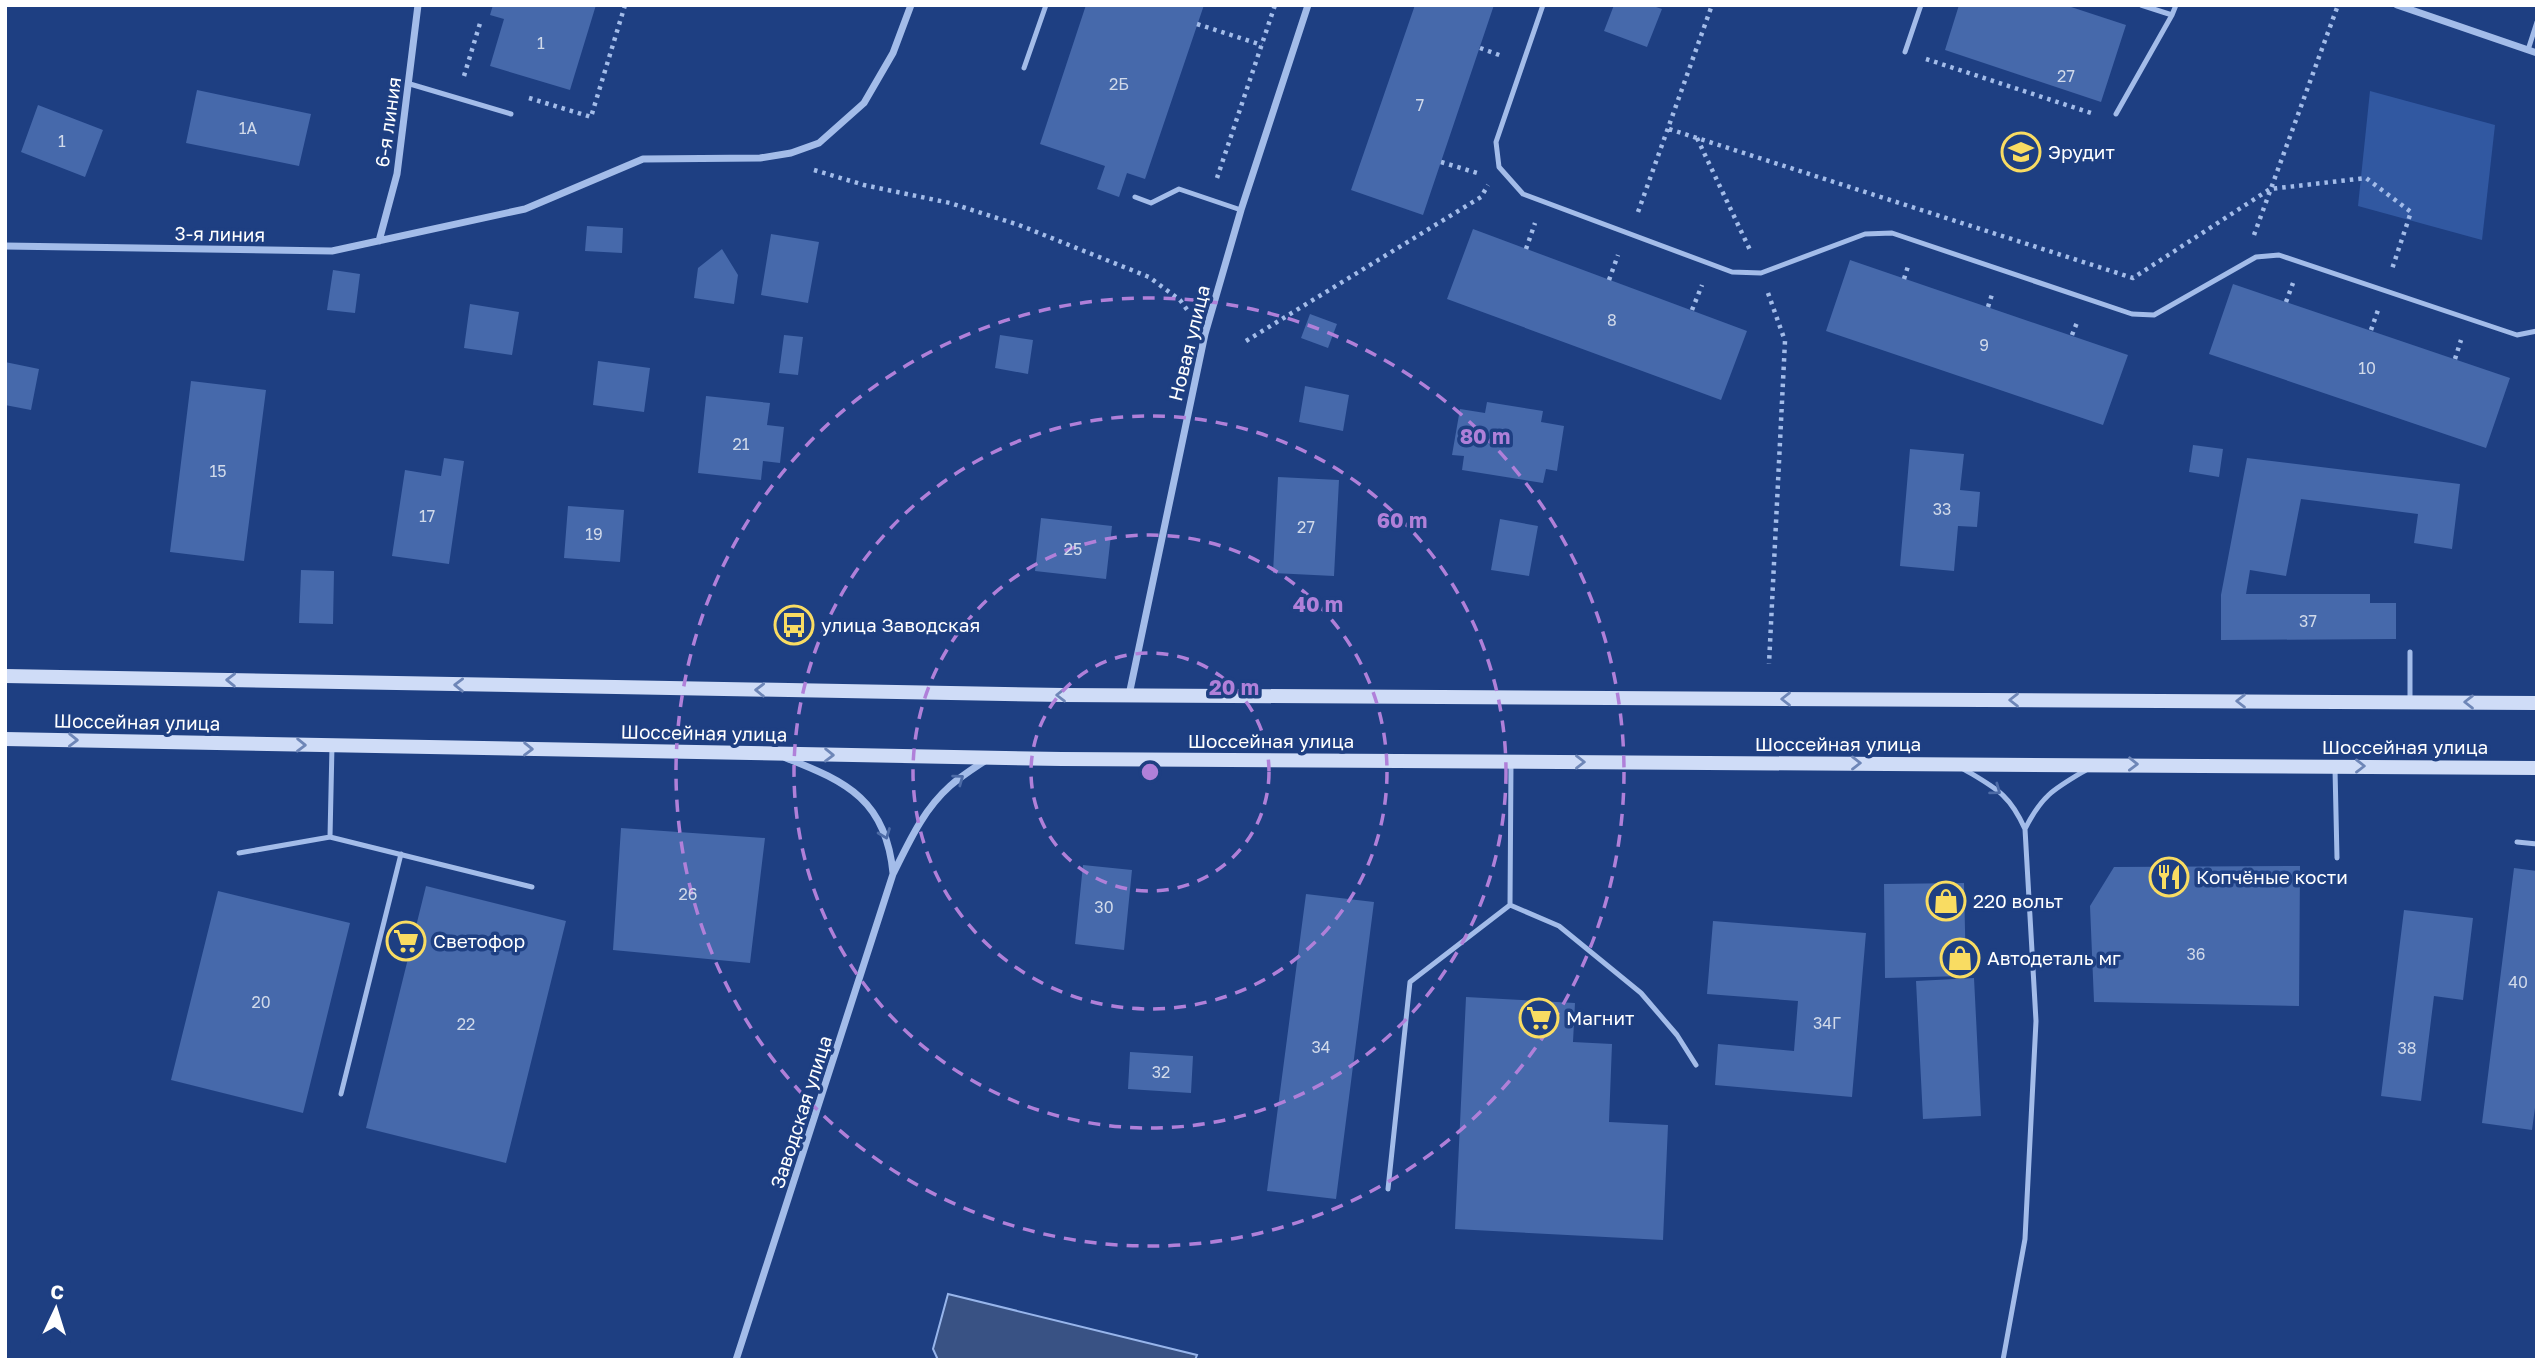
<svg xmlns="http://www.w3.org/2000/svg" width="2542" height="1365" font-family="'Golos Text',sans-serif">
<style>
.green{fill:#3158a1}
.water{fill:#395284;stroke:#97b5eb;stroke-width:2}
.building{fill:#4669ab}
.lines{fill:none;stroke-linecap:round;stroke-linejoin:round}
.path{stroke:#a3bce9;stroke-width:4.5;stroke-dasharray:3.5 5;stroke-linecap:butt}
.lane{stroke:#a3bce9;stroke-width:5}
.street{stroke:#a3bce9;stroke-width:7}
.secondary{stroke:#cfdcf7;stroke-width:14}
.oneway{stroke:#6e86b7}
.oneway2{stroke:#4d6ba6}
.ring{fill:none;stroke:#b080d9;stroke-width:3.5;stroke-dasharray:12 9}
.labels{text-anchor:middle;stroke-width:7;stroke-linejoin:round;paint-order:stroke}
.number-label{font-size:16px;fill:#d1daea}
.street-label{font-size:19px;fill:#fff;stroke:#1e3f82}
.poi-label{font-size:19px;fill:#fff;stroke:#1e3f82;text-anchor:start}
.centre{fill:#b080d9;stroke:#1e3f82;stroke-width:3.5}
.ring-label{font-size:21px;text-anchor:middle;font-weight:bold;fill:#b080d9;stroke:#1e3f82;stroke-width:7;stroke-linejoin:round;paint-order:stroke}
</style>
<rect width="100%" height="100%" fill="#1e3f82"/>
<path class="green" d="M 2370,91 L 2495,125 L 2482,240 L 2358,206 Z"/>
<path class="water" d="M 948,1294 L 1197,1355 L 1195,1360 L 938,1360 L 933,1349 Z"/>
<path class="building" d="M 493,5 L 596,5 L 570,90 L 490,66 L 504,19 L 490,15 Z
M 1086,5 L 1204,5 L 1145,179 L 1127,173 L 1119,197 L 1097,189 L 1105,166 L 1040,144 Z
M 1415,5 L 1494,5 L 1423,215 L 1351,190 Z
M 1614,5 L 1650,5 L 1662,9 L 1647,47 L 1604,31 Z
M 1959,5 L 2065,5 L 2126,25 L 2101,102 L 1945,50 Z
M 197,90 L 311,114 L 299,166 L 186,143 Z
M 38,105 L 103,130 L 85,177 L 21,152 Z
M 587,226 L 623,228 L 622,253 L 585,251 Z
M 1473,229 L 1747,331 L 1721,400 L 1447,299 Z
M 771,234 L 819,242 L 808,303 L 761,295 Z
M 722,249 L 738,275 L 734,304 L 694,298 L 698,268 Z
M 1850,260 L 2128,355 L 2103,425 L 1826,331 Z
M 333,270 L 360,274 L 355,313 L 327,310 Z
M 2233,284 L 2510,378 L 2486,448 L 2209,354 Z
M 470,304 L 519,312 L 512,355 L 464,348 Z
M 1310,314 L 1337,324 L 1328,348 L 1301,338 Z
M 784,335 L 803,337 L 798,375 L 779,373 Z
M 1000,335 L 1033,340 L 1028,374 L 995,368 Z
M 598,361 L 650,368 L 644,412 L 593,405 Z
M 5,362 L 39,369 L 31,410 L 5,405 Z
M 191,381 L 266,390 L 244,561 L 170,552 Z
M 1305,386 L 1349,395 L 1343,431 L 1299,422 Z
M 706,396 L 770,403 L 767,425 L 784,427 L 780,463 L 763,461 L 761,480 L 698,473 Z
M 1487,402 L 1543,411 L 1541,422 L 1564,426 L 1557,471 L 1546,469 L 1543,483 L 1462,470 L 1464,456 L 1452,455 L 1460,409 L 1485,413 Z
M 2193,445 L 2223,449 L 2219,477 L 2189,472 Z
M 1910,449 L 1964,454 L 1960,490 L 1980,492 L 1977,527 L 1958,526 L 1954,571 L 1900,566 Z
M 444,458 L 464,461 L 449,564 L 392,556 L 405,470 L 441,476 Z
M 2247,458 L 2460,484 L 2452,549 L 2414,543 L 2418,514 L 2301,499 L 2286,576 L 2250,570 L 2246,594 L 2370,594 L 2370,603 L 2396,603 L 2396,639 L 2221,640 L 2221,595 Z
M 1278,477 L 1339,480 L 1334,576 L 1273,573 Z
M 568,506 L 624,510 L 620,562 L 564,558 Z
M 1041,518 L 1112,526 L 1106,579 L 1035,571 Z
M 1500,519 L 1538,526 L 1529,576 L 1491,570 Z
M 301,570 L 334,571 L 333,624 L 299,623 Z
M 621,828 L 765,838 L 750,963 L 613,950 Z
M 1083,865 L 1132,870 L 1124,950 L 1075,944 Z
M 2300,866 L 2299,1006 L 2094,1002 L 2090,906 L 2114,867 Z
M 2514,868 L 2537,871 L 2537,1093 L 2532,1130 L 2482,1123 Z
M 1964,883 L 1966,976 L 1885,978 L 1884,884 Z
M 426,886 L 566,921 L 506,1163 L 366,1128 Z
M 218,891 L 350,923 L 303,1113 L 171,1080 Z
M 1306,894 L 1374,902 L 1336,1199 L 1267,1191 Z
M 2404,910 L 2473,918 L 2463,1000 L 2434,996 L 2421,1101 L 2381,1096 Z
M 1713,921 L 1866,933 L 1852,1097 L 1715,1085 L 1718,1044 L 1794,1051 L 1798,1001 L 1707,994 Z
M 1974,978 L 1981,1116 L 1923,1119 L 1916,981 Z
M 1466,997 L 1575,1003 L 1573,1042 L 1612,1044 L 1609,1122 L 1668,1125 L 1663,1240 L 1455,1229 Z
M 1130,1052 L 1193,1056 L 1191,1093 L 1128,1089 Z"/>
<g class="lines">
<path class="path" d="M 1197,24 L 1262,45
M 1480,48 L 1502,56
M 1926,59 L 2094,114
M 464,76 L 481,20
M 529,98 L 591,117 L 625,5
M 1669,129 L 2133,278 L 2270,189 L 2366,178 L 2411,212 L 2392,269
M 1697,138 L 1750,250
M 1441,162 L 1477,173
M 814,170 L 864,185 L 950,203 L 1019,225 L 1149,277 L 1180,300 L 1188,311
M 1217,178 L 1275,5
M 1638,212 L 1712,5
M 2254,235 L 2338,5
M 1526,249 L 1535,223
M 1904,279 L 1909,263
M 1609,280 L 1618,255
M 1768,293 L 1785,341 L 1769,664
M 2286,302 L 2293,283
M 1988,307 L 1993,291
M 1692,310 L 1702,285
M 2371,330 L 2378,310
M 2072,335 L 2078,320
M 1246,341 L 1481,197 L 1488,185
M 2455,359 L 2461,340"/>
<path class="lane" d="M 1543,5 L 1496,142 L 1499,167 L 1523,194 L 1732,272 L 1761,273 L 1865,234 L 1892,233 L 2132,314 L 2154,315 L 2256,257 L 2279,255 L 2517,335 L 2537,331
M 2141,5 L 2172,15
M 2528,50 L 2537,22
M 1905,52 L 1921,5
M 1024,68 L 1046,5
M 410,84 L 511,114
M 2116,114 L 2172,15 L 2176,5
M 1135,197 L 1151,203 L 1179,189 L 1241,210
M 2410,701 L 2410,652
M 1511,763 L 1510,905 L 1559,926 L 1641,993 L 1677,1035 L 1696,1065
M 1962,768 C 1995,788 2009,793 2025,829 L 2036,1021 L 2025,1239 L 2003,1360
M 2335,769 L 2337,858
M 2025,829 C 2042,795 2054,789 2086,770
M 330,837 L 332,746
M 2517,842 L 2537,844
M 239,853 L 330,837 L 532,887
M 341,1094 L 401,854
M 1388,1189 L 1410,982 L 1510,905"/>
<path class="street" d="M 2397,5 L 2537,53
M 379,241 L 397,174 L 418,5
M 5,246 L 332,251 L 525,209 L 643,159 L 760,158 L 791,153 L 819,143 L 864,103 L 893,53 L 911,5
M 1129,695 L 1205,334 L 1241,210 L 1308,5
M 786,758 C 848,782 886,801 893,873
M 736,1360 L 893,874 C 909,842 923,810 950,786 C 961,776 974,768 986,760"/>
<path class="secondary" d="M 5,676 L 1063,695 L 2537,703
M 5,739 L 1062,759 L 2537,768"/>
</g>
<defs><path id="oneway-chevron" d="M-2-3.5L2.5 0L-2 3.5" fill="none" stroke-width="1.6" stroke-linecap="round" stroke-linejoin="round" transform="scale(1.75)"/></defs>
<g class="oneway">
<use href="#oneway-chevron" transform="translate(231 680) rotate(-179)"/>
<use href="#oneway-chevron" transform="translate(459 685) rotate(-179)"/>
<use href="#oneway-chevron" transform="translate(760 690) rotate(-179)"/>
<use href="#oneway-chevron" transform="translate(1061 695) rotate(-180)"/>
<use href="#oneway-chevron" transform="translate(1786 699) rotate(-180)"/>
<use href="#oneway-chevron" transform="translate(2014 700) rotate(-180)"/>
<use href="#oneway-chevron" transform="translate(2241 701) rotate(-180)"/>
<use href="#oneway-chevron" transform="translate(2469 702) rotate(-180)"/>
<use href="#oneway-chevron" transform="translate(73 740) rotate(1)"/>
<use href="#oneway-chevron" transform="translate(301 745) rotate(1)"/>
<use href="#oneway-chevron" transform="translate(528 749) rotate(1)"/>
<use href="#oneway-chevron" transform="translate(829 755) rotate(1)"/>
<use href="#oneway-chevron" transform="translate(1580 762)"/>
<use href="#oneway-chevron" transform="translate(1856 763)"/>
<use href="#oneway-chevron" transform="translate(2133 764) rotate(1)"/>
<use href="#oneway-chevron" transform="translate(2360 766)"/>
</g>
<g class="oneway2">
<use href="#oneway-chevron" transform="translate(959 779) rotate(-36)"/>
<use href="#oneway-chevron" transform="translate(1996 790) rotate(36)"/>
<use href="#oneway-chevron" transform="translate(885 834) rotate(69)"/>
</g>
<g class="ring">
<circle cx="1150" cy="772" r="119"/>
<circle cx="1150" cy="772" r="237"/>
<circle cx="1150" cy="772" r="356"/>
<circle cx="1150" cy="772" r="474"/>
</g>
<defs>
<symbol id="school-ring" viewBox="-11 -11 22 22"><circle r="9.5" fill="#1e3f82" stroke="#f9dc62" stroke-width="1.5"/><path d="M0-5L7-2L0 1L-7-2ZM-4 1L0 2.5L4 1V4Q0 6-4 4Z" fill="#f9dc62"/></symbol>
<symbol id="bus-ring" viewBox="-11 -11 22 22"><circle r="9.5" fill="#1e3f82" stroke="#f9dc62" stroke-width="1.5"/><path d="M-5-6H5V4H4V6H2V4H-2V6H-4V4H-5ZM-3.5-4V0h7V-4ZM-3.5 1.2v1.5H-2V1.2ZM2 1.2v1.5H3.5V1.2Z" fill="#f9dc62"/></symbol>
<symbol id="restaurant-ring" viewBox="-11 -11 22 22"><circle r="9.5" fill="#1e3f82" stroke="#f9dc62" stroke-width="1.5"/><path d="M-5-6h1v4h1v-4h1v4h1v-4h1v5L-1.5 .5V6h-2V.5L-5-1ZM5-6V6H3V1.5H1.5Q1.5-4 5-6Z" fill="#f9dc62"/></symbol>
<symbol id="shop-ring" viewBox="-11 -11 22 22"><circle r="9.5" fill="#1e3f82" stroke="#f9dc62" stroke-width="1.5"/><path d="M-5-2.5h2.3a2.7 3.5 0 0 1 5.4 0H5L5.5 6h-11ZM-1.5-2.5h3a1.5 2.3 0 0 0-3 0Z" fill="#f9dc62"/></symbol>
<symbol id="supermarket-ring" viewBox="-11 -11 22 22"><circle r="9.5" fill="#1e3f82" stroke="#f9dc62" stroke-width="1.5"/><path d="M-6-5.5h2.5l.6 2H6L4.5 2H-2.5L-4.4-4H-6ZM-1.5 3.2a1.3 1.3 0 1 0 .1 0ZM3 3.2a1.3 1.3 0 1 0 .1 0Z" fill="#f9dc62"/></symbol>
</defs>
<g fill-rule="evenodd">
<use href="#school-ring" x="1999" y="130" width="44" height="44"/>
<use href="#bus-ring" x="772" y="603" width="44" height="44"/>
<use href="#restaurant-ring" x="2147" y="855" width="44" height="44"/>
<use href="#shop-ring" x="1924" y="879" width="44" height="44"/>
<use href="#supermarket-ring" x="384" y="919" width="44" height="44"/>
<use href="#shop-ring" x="1938" y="936" width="44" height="44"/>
<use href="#supermarket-ring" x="1517" y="996" width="44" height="44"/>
</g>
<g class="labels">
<g class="number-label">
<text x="541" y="49">1</text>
<text x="2066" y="82">27</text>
<text x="1119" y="90">2Б</text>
<text x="1420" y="111">7</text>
<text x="248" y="134">1А</text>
<text x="62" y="147">1</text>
<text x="1612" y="326">8</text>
<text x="1984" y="351">9</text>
<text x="2367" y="374">10</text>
<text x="741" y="450">21</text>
<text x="218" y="477">15</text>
<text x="1942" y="515">33</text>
<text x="427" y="522">17</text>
<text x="1306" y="533">27</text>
<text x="594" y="540">19</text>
<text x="1073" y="555">25</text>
<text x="2308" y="627">37</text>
<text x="688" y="900">26</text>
<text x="1104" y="913">30</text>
<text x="2196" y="960">36</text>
<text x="2518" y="988">40</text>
<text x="261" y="1008">20</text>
<text x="1827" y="1029">34Г</text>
<text x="466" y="1030">22</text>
<text x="1321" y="1053">34</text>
<text x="2407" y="1054">38</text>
<text x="1161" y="1078">32</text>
</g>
<g class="street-label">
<text transform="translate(388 122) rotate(-82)" y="7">6-я линия</text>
<text transform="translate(220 234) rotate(1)" y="7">3-я линия</text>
<text transform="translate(1189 343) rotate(-76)" y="7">Новая улица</text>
<text transform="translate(137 722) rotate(1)" y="7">Шоссейная улица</text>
<text transform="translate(704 733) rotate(1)" y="7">Шоссейная улица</text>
<text x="1271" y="748">Шоссейная улица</text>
<text x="1838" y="751">Шоссейная улица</text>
<text x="2405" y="754">Шоссейная улица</text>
<text transform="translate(801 1112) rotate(-72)" y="7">Заводская улица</text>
</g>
<g class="poi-label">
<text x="2048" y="159">Эрудит</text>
<text x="821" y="632">улица Заводская</text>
<text x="2196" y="884">Копчёные кости</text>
<text x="1973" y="908">220 вольт</text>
<text x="433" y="948">Светофор</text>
<text x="1987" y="965">Автодеталь мг</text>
<text x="1566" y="1025">Магнит</text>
</g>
</g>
<circle cx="1150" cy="772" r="10" class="centre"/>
<g class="ring-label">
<text x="1485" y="444">80 m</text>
<text x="1402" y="528">60 m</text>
<text x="1318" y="612">40 m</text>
<text x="1234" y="695">20 m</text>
</g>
<rect width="2542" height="1365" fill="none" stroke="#ffffff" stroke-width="14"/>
<g transform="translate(56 1309) rotate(4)" stroke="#1e3f82" stroke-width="5" paint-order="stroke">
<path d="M0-5L12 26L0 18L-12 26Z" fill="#ffffff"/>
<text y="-10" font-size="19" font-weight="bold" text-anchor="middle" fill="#ffffff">С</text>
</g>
</svg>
